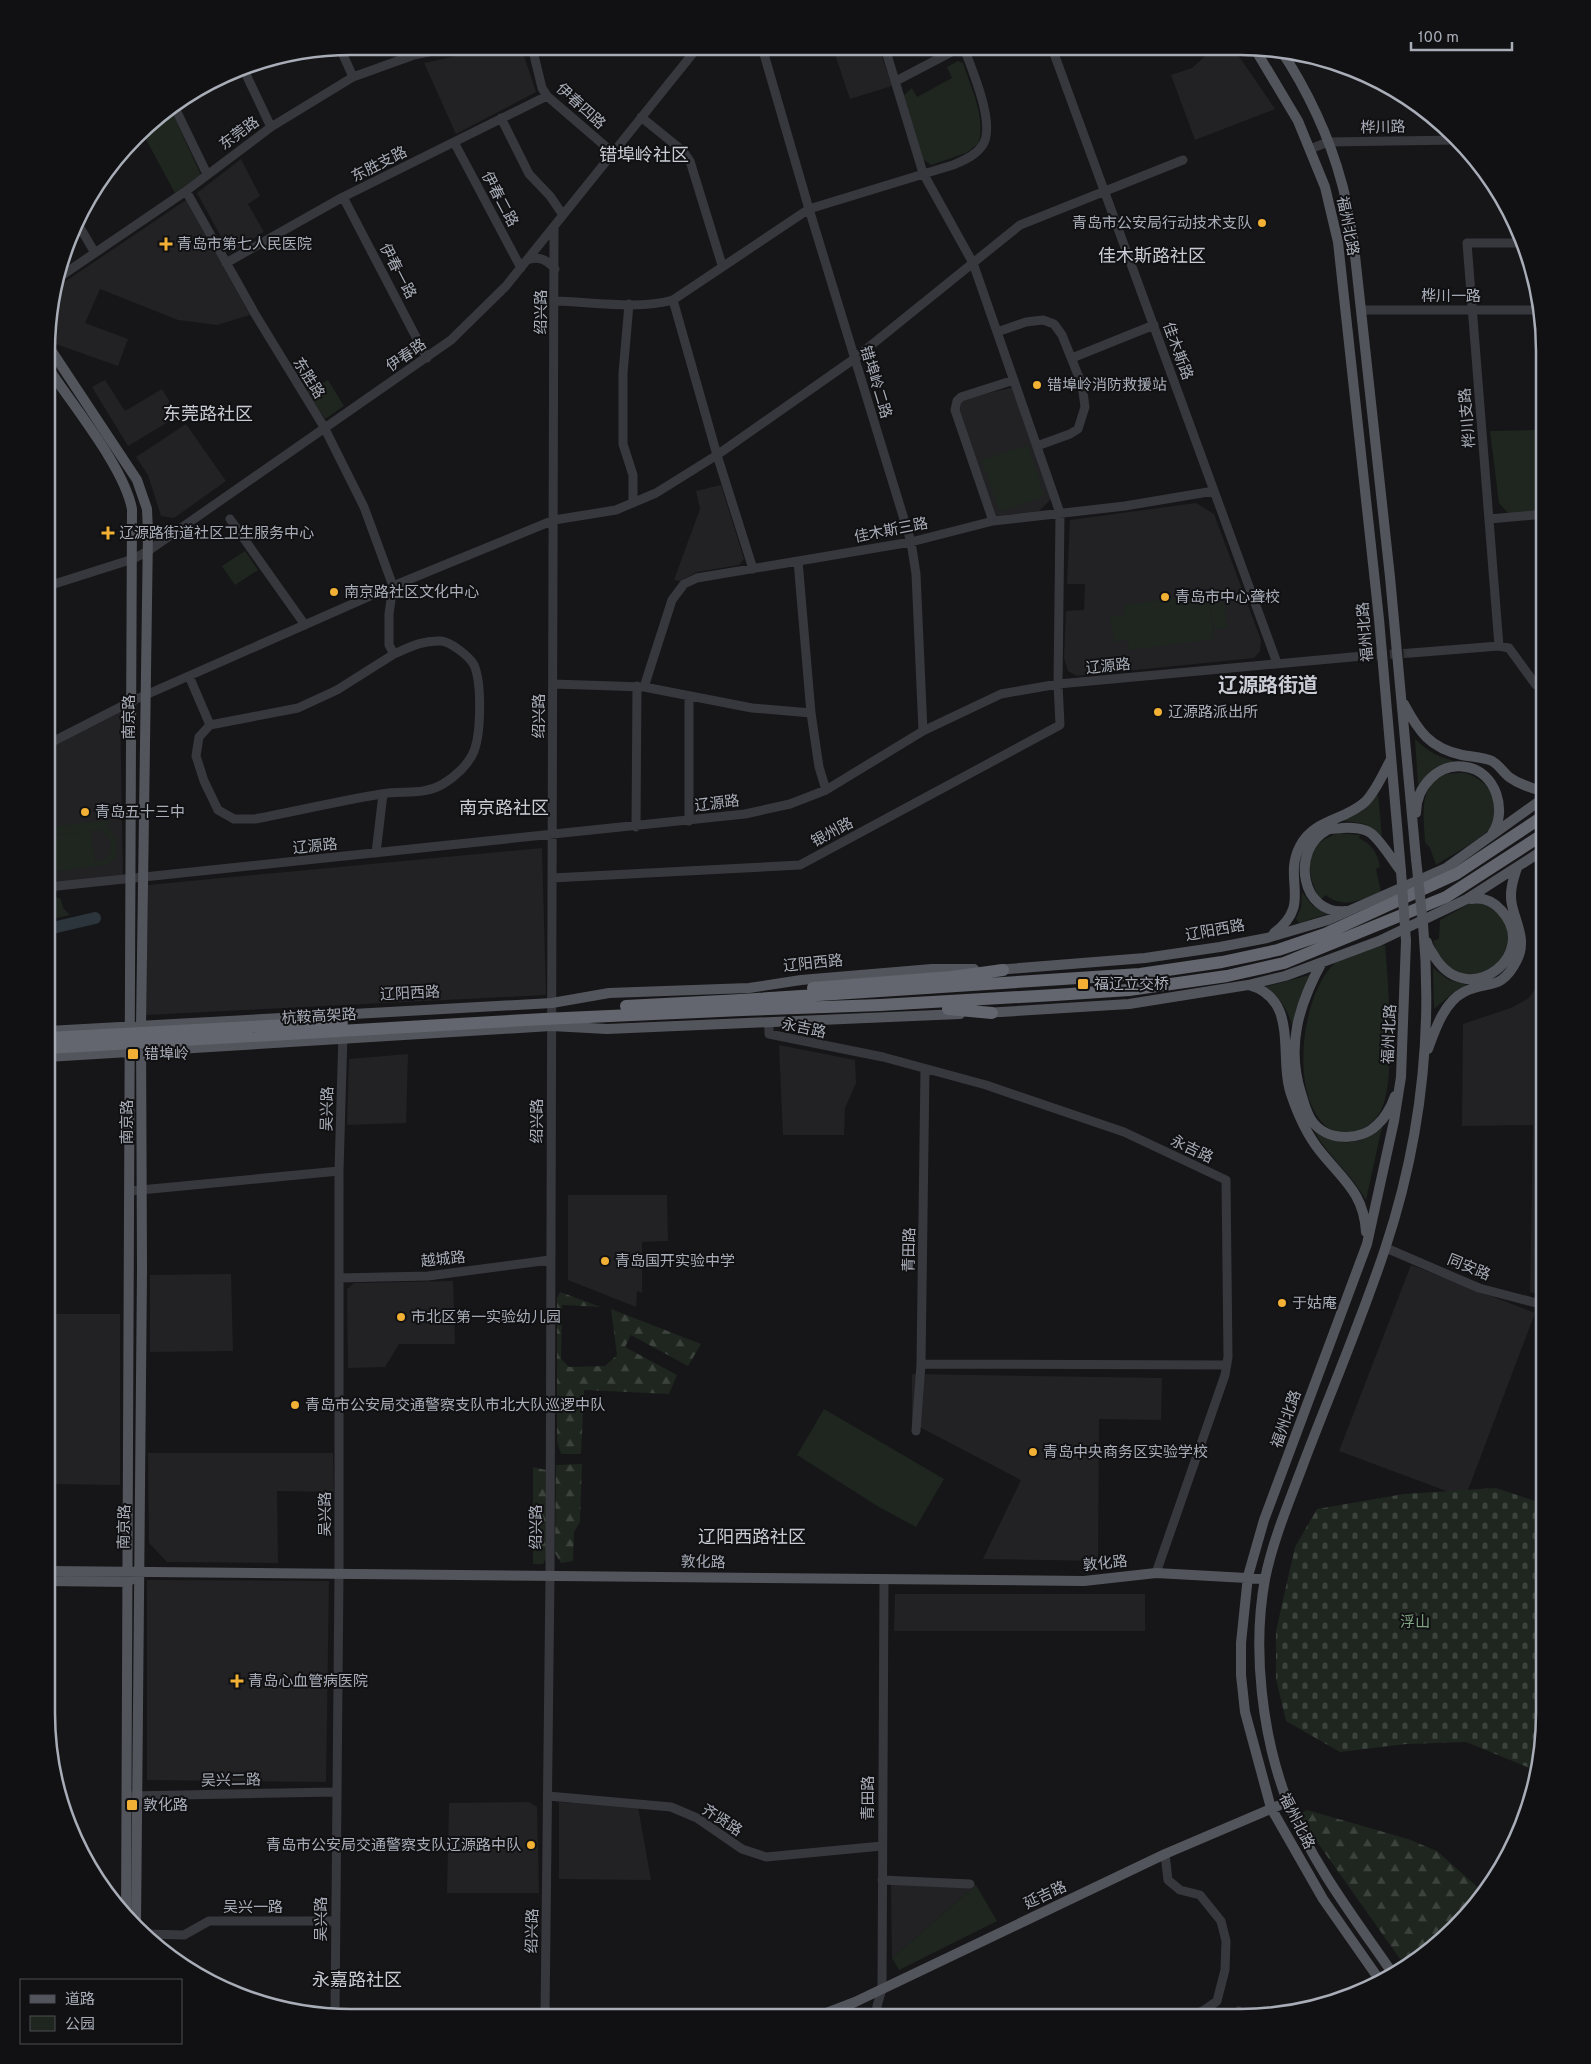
<svg xmlns="http://www.w3.org/2000/svg" width="1591" height="2064" font-family="Overpass,'Noto Sans SC',sans-serif">
<style>
.built{fill:#222225}
.green{fill:#1e261f}
.forest{fill:url(#forest-firs)}
.cemetery{fill:url(#cemetery-stones)}
.lines{fill:none;stroke-linecap:round;stroke-linejoin:round}
.river{stroke:#2c353c;stroke-width:12}
.minor-tunnel{stroke:#333438;stroke-width:9;stroke-dasharray:9 4.5;stroke-linecap:butt}
.minor{stroke:#37383d;stroke-width:9}
.major{stroke:#53555c;stroke-width:10}
.highway{stroke:#63666e;stroke-width:12}
.major-bridge{stroke:#53555c;stroke-width:10}
.highway-bridge{stroke:#63666e;stroke-width:12}
.poi-dot{fill:#f2b134;stroke:#111113;stroke-width:2}
.labels{text-anchor:middle;stroke-width:4;stroke-linejoin:round;paint-order:stroke}
.street-label{font-size:15px;fill:#a8adb8;stroke:#111113}
.poi-label{font-size:15px;fill:#a8adb8;stroke:#111113;text-anchor:start}
.park-label{font-size:15px;fill:#7fa381;stroke:#111113}
.quarter-label{font-size:18px;fill:#c9ccd4;stroke:#111113}
.district-label{font-size:20px;font-weight:bold;fill:#c9ccd4;stroke:#111113}
.rim{fill:none;stroke:#a8adb8;stroke-width:2.5}
</style>
<defs>
<pattern id="forest-firs" width="22" height="20" patternUnits="userSpaceOnUse" patternTransform="scale(1.25)"><rect width="22" height="20" fill="#1e261f"/><path d="M5 1l3.5 6h-7zM16 11l3.5 6h-7z" fill="#3c433d"/></pattern>
<pattern id="cemetery-stones" width="16" height="16" patternUnits="userSpaceOnUse" patternTransform="scale(1.25)"><rect width="16" height="16" fill="#1e261f"/><path d="M2 7V4a2 2 0 0 1 4 0v3zM10 15v-3a2 2 0 0 1 4 0v3z" fill="#3c433d"/></pattern>
</defs>
<rect width="100%" height="100%" fill="#161618"/>
<path class="built" d="M 498,47 L 521,47 L 536,92 L 456,134 L 424,63 Z
M 833,48 L 879,48 L 892,86 L 850,99 Z
M 1213,49 L 1234,49 L 1275,109 L 1195,140 L 1171,75 L 1192,68 Z
M 241,159 L 260,196 L 248,204 L 264,232 L 230,253 L 197,193 Z
M 186,200 L 250,315 L 217,325 L 178,320 L 100,289 L 85,323 L 128,339 L 118,366 L 53,343 L 49,339 L 49,311 L 57,287 Z
M 105,380 L 125,411 L 162,389 L 178,416 L 128,446 L 92,387 Z
M 1014,387 L 1051,492 L 1050,500 L 1039,511 L 996,516 L 960,411 L 961,403 L 968,398 Z
M 186,424 L 226,481 L 174,518 L 161,516 L 148,475 L 136,457 Z
M 1541,426 L 1545,426 L 1545,508 L 1538,510 L 1536,430 Z
M 721,485 L 744,559 L 739,565 L 697,572 L 680,581 L 674,580 L 700,509 L 696,491 Z
M 1196,503 L 1214,514 L 1261,640 L 1260,651 L 1254,658 L 1077,676 L 1068,671 L 1064,658 L 1066,611 L 1084,610 L 1085,584 L 1067,584 L 1070,520 Z
M 120,706 L 123,879 L 48,887 L 48,744 Z
M 542,848 L 546,995 L 146,1015 L 148,885 Z
M 1544,975 L 1544,1296 L 1530,1292 L 1533,1125 L 1462,1126 L 1463,1024 L 1511,1008 L 1529,998 Z
M 779,1045 L 855,1060 L 856,1083 L 845,1108 L 844,1135 L 783,1135 Z
M 408,1054 L 406,1123 L 347,1125 L 349,1059 Z
M 568,1195 L 667,1195 L 668,1241 L 642,1242 L 642,1293 L 637,1291 L 636,1307 L 568,1280 Z
M 1411,1265 L 1535,1313 L 1465,1498 L 1339,1451 Z
M 231,1274 L 233,1351 L 150,1352 L 150,1275 Z
M 453,1281 L 455,1344 L 399,1344 L 385,1367 L 348,1368 L 347,1289 L 354,1283 Z
M 47,1314 L 120,1314 L 120,1485 L 47,1484 Z
M 912,1374 L 1162,1378 L 1161,1420 L 1099,1419 L 1098,1561 L 983,1559 L 1021,1480 L 912,1423 Z
M 148,1453 L 333,1453 L 334,1492 L 277,1491 L 278,1563 L 167,1562 L 149,1543 Z
M 147,1580 L 329,1581 L 326,1782 L 147,1780 Z
M 895,1594 L 1145,1594 L 1145,1631 L 894,1631 Z
M 529,1802 L 537,1807 L 539,1893 L 447,1893 L 449,1803 Z
M 559,1802 L 638,1807 L 651,1880 L 559,1879 Z
M 891,1885 L 976,1885 L 892,1958 Z"/>
<path class="green" d="M 958,61 L 963,63 C 972,91 985,115 979,143 L 966,153 L 931,165 L 923,159 L 904,95 L 912,88 L 917,97 L 952,78 L 947,67 Z
M 171,110 L 201,175 L 175,193 L 142,132 L 150,122 Z
M 328,380 L 344,406 L 325,419 L 307,392 Z
M 1536,430 L 1538,510 L 1509,514 L 1499,503 L 1490,431 Z
M 1028,445 L 1044,496 L 1000,512 L 981,460 Z
M 245,551 L 258,570 L 235,585 L 222,566 Z
M 1208,594 L 1214,639 L 1129,650 L 1128,640 L 1114,642 L 1110,616 L 1124,615 L 1125,620 L 1124,605 Z
M 1224,602 L 1227,628 L 1214,630 L 1210,604 Z
M 1415,739 C 1428,752 1440,758 1459,762 C 1442,766 1429,770 1418,785 Z
M 1466,773 C 1479,778 1489,785 1493,798 C 1496,806 1498,813 1495,821 C 1491,835 1449,856 1436,865 L 1430,848 L 1425,842 C 1424,820 1417,782 1447,774 C 1452,773 1460,773 1466,773 Z
M 1378,794 L 1382,836 L 1365,824 L 1340,820 L 1362,811 Z
M 109,820 L 107,827 C 119,837 121,854 109,864 L 48,873 L 48,836 L 91,831 L 95,862 C 115,860 116,838 99,830 L 48,835 L 48,827 Z
M 1339,833 L 1360,835 L 1359,838 C 1371,844 1378,853 1380,867 L 1376,869 L 1381,892 C 1362,899 1344,910 1326,895 L 1320,900 C 1305,871 1302,844 1339,833 Z
M 1302,892 L 1312,905 L 1327,914 L 1299,923 L 1296,919 L 1301,907 Z
M 48,895 L 61,899 L 63,908 L 70,915 L 48,920 Z
M 1479,901 L 1497,910 L 1509,931 L 1507,954 L 1494,970 L 1466,976 C 1446,966 1440,964 1433,941 L 1439,939 L 1440,920 L 1472,902 Z
M 1385,945 C 1388,979 1397,1085 1380,1112 C 1376,1119 1370,1125 1363,1128 L 1364,1131 C 1352,1132 1340,1135 1330,1129 C 1288,1102 1300,994 1335,963 C 1344,955 1373,949 1385,945 Z
M 1433,968 L 1449,980 L 1471,986 L 1453,993 L 1434,1009 Z
M 1313,974 L 1294,1031 C 1289,1013 1282,998 1265,987 Z
M 1309,1120 C 1315,1126 1321,1133 1327,1137 C 1345,1148 1368,1141 1382,1127 L 1366,1200 C 1350,1171 1322,1152 1309,1120 Z
M 824,1409 L 944,1479 L 916,1527 L 879,1507 L 797,1455 Z
M 976,1885 L 997,1921 L 899,1970 L 892,1958 Z"/>
<path class="forest" d="M 560,1292 L 601,1307 L 562,1305 L 561,1359 L 569,1367 L 605,1366 L 617,1355 L 611,1309 L 701,1344 L 688,1366 L 631,1335 L 625,1347 L 677,1375 L 669,1394 L 584,1390 L 581,1454 L 561,1454 L 557,1441 L 557,1298 Z
M 582,1464 L 580,1522 L 574,1532 L 573,1561 L 561,1563 L 555,1553 L 556,1465 Z
M 533,1467 L 546,1470 L 547,1556 L 543,1564 L 533,1564 Z
M 1307,1810 L 1408,1839 L 1437,1851 L 1484,1893 L 1441,1942 L 1405,1966 L 1298,1815 Z"/>
<path class="cemetery" d="M 1496,1488 L 1535,1501 L 1544,1563 L 1544,1733 L 1537,1771 L 1466,1742 L 1406,1744 L 1340,1752 L 1286,1721 L 1276,1679 L 1276,1631 L 1295,1547 L 1317,1509 L 1404,1494 Z"/>
<g class="lines">
<path class="river" d="M 48,929 L 95,918"/>
<path class="minor-tunnel" d="M 1363,656 L 1411,653"/>
<path class="minor" d="M 532,47 L 542,88 L 547,96 L 612,152
M 762,47 L 809,209 L 911,542 L 916,574 L 923,731
M 340,48 L 353,77
M 1052,48 L 1277,663
M 243,68 L 271,127
M 896,81 L 959,48
M 175,108 L 207,174
M 641,117 L 683,151 L 690,161 L 722,265
M 501,118 L 529,174 L 550,196 L 563,215
M 454,142 L 521,268
M 1310,149 L 1328,142 L 1458,140
M 186,191 L 255,314 L 324,427 L 364,507 L 393,586 L 389,614 L 389,645 L 394,654 C 410,647 423,640 441,641 C 451,642 469,656 474,665 C 482,683 481,733 474,751 C 469,764 455,777 443,784 C 422,796 404,790 381,794 C 339,801 297,811 255,819 L 234,819 L 218,810 L 204,781 L 196,756 L 199,737 L 210,725 L 298,708 L 337,690 L 394,654
M 343,197 L 427,358
M 78,224 L 95,253
M 527,260 C 539,256 546,259 555,269
M 226,263 L 343,197 L 547,96
M 61,276 L 186,191 L 271,127 L 353,77 L 414,55 L 452,47
M 673,300 L 717,455 L 753,569
M 555,301 C 591,302 639,310 673,300 L 809,209 L 953,165 C 964,160 975,156 982,146 C 997,126 972,70 964,48
M 629,304 L 623,373 L 623,444 L 633,475 L 633,503
M 1362,310 L 1539,310
M 997,332 L 1026,322 L 1043,320 L 1054,324 L 1062,335 L 1082,385 L 1085,407 L 1078,429 L 1070,434 L 1037,446
M 1072,358 L 1154,325
M 230,519 L 305,625
M 1489,519 L 1545,514
M 993,521 L 955,410 L 957,401 L 961,397 L 1014,380
M 798,561 L 811,713 L 819,767 L 826,790
M 48,586 L 133,559 L 148,551 L 451,340 L 506,286 L 698,47
M 1499,646 L 1467,243 L 1523,243
M 1411,653 L 1499,646 L 1509,648 L 1536,685 L 1545,689
M 189,676 L 210,725
M 553,684 L 644,687 L 752,708 L 811,713
M 644,687 L 672,600 L 684,584 L 697,578 L 911,542 L 993,521 L 1125,506 L 1214,491
M 689,696 L 689,821
M 48,744 L 132,701 L 393,586 L 554,520 L 616,510 L 656,493 L 717,455 L 854,359 L 1020,225 L 1183,160
M 636,827 L 637,686
M 376,853 L 383,794
M 552,878 L 800,865 L 1060,725 L 1058,684 L 1060,513 L 973,263 L 923,173 L 885,48
M 48,887 L 745,814 L 790,804 L 826,790 L 923,731 L 1001,694 L 1058,684 L 1363,656
M 769,1024 L 769,1034 L 883,1057 L 986,1085 L 1124,1132 L 1226,1180 L 1228,1357 L 1225,1375 L 1156,1573
M 130,1191 L 339,1171
M 1386,1248 L 1479,1288 L 1544,1305
M 339,1278 L 428,1276 L 550,1260
M 921,1364 L 1226,1365
M 916,1431 L 921,1364 L 925,1069
M 131,1796 L 335,1792
M 548,1796 L 671,1807 L 697,1818 L 742,1849 L 766,1857 L 882,1846
M 1165,1854 L 1168,1880 L 1180,1890 L 1200,1895 L 1221,1921 L 1226,1941 L 1225,1970 L 1217,2001 L 1206,2009 L 1189,2018
M 882,1880 L 970,1884
M 145,1934 L 184,1935 L 209,1921 L 335,1921
M 1239,2011 L 1244,2017
M 335,2015 L 339,1573 L 339,1171 L 343,1033
M 545,2016 L 550,1575 L 554,227
M 877,2017 L 877,2006 L 882,1989 L 884,1580"/>
<path class="major" d="M 1255,49 L 1298,121 L 1325,187 L 1338,242 L 1379,619 L 1401,871
M 1280,49 C 1307,89 1330,138 1342,184 C 1347,201 1349,220 1353,237 L 1390,577 L 1416,859
M 49,347 L 137,480 L 147,509 L 148,532 L 141,1027 L 142,1270 L 136,1926
M 49,369 C 73,406 124,467 132,509 L 126,1917
M 1404,704 C 1419,732 1430,748 1462,755 C 1472,757 1483,757 1492,761 C 1499,765 1503,772 1509,777 C 1520,785 1532,788 1545,792
M 1416,813 C 1416,787 1438,762 1466,767 C 1496,771 1508,812 1492,834
M 1346,911 C 1301,916 1290,850 1327,830 C 1331,828 1338,829 1342,828 C 1350,827 1365,828 1372,834 C 1383,844 1391,858 1400,870
M 1274,933 C 1313,904 1282,880 1300,846 C 1314,819 1344,821 1365,802 C 1376,791 1384,772 1391,759
M 1427,942 C 1428,948 1433,953 1436,959 C 1471,1010 1541,953 1501,910 C 1493,901 1483,897 1471,899
M 1322,962 C 1299,1004 1286,1046 1301,1093 C 1304,1102 1306,1113 1312,1121 C 1326,1141 1360,1142 1377,1125 C 1385,1118 1391,1107 1395,1096
M 996,970 L 1145,958 L 1220,947 L 1267,938 L 1328,920 L 1446,868 L 1545,797
M 1249,985 C 1301,1000 1277,1058 1292,1097 C 1299,1117 1307,1135 1320,1151 C 1343,1180 1364,1193 1366,1232
M 984,1013 L 1129,1004 L 1248,985 L 1285,976 L 1379,941 L 1467,899 L 1545,849
M 48,1031 L 552,1003 L 609,993 L 749,988 L 801,980 L 932,969 L 974,969
M 1428,1049 C 1435,1030 1444,1002 1464,992 C 1488,980 1501,992 1517,960 C 1527,940 1516,924 1512,905 C 1509,892 1513,880 1517,868
M 47,1057 L 551,1026 L 607,1029 L 960,1014
M 47,1571 L 1084,1581 L 1156,1573 L 1265,1579
M 47,1581 L 128,1582 L 133,1578
M 1393,1974 C 1356,1920 1313,1865 1288,1803 C 1262,1737 1252,1649 1265,1579 C 1273,1539 1290,1500 1304,1462 C 1331,1391 1361,1321 1385,1249 C 1420,1144 1433,1034 1423,924
M 1381,1982 L 1323,1899 L 1271,1808 L 1245,1712 L 1241,1675 L 1241,1643 L 1248,1576 L 1264,1520 L 1367,1244 L 1394,1121 L 1401,1077 L 1406,941
M 816,2017 L 855,2002 L 1165,1854 L 1287,1802"/>
<path class="highway" d="M 813,988 L 951,977 L 1003,970
M 741,1000 L 1140,974 L 1222,962 L 1278,950 L 1325,934 L 1456,874 L 1545,815
M 948,1009 L 992,1013
M 742,1010 L 880,1005 L 1055,995 L 1129,990 L 1227,976 L 1284,963 L 1446,897 L 1545,833"/>
<path class="major-bridge" d="M 1416,859 L 1423,924
M 1401,871 L 1406,941"/>
<path class="highway-bridge" d="M 626,1006 L 741,1000
M 48,1038 L 342,1022
M 48,1048 L 544,1019 L 742,1010"/>
</g>
<g class="poi-dot">
<circle cx="1262" cy="223" r="5"/>
<path d="M163.5 236.5h5v5h5v5h-5v5h-5v-5h-5v-5h5z"/>
<circle cx="1037" cy="385" r="5"/>
<path d="M105.5 525.5h5v5h5v5h-5v5h-5v-5h-5v-5h5z"/>
<circle cx="334" cy="592" r="5"/>
<circle cx="1165" cy="597" r="5"/>
<circle cx="1158" cy="712" r="5"/>
<circle cx="85" cy="812" r="5"/>
<rect x="1077" y="978" width="12" height="12" rx="2.5"/>
<rect x="127" y="1048" width="12" height="12" rx="2.5"/>
<circle cx="605" cy="1261" r="5"/>
<circle cx="1282" cy="1303" r="5"/>
<circle cx="401" cy="1317" r="5"/>
<circle cx="295" cy="1405" r="5"/>
<circle cx="1033" cy="1452" r="5"/>
<path d="M234.5 1673.5h5v5h5v5h-5v5h-5v-5h-5v-5h5z"/>
<rect x="126" y="1799" width="12" height="12" rx="2.5"/>
<circle cx="531" cy="1845" r="5"/>
</g>
<g class="labels">
<g class="street-label">
<text transform="translate(581 106) rotate(42)" y="5">伊春四路</text>
<text transform="translate(1383 127) rotate(-1)" y="5">桦川路</text>
<text transform="translate(239 133) rotate(-36)" y="5">东莞路</text>
<text transform="translate(379 164) rotate(-27)" y="5">东胜支路</text>
<text transform="translate(500 199) rotate(62)" y="5">伊春二路</text>
<text transform="translate(1348 226) rotate(79)" y="5">福州北路</text>
<text transform="translate(398 271) rotate(62)" y="5">伊春一路</text>
<text x="1451" y="301">桦川一路</text>
<text transform="translate(541 312) rotate(-90)" y="5">绍兴路</text>
<text transform="translate(1178 351) rotate(70)" y="5">佳木斯路</text>
<text transform="translate(406 355) rotate(-35)" y="5">伊春路</text>
<text transform="translate(309 378) rotate(58)" y="5">东胜路</text>
<text transform="translate(876 382) rotate(73)" y="5">错埠岭二路</text>
<text transform="translate(1467 418) rotate(-95)" y="5">桦川支路</text>
<text transform="translate(891 530) rotate(-11)" y="5">佳木斯三路</text>
<text transform="translate(1365 632) rotate(-95)" y="5">福州北路</text>
<text transform="translate(1108 666) rotate(-6)" y="5">辽源路</text>
<text transform="translate(539 716) rotate(-90)" y="5">绍兴路</text>
<text transform="translate(129 717) rotate(-90)" y="5">南京路</text>
<text transform="translate(717 803) rotate(-7)" y="5">辽源路</text>
<text transform="translate(832 832) rotate(-28)" y="5">银州路</text>
<text transform="translate(315 846) rotate(-6)" y="5">辽源路</text>
<text transform="translate(1215 930) rotate(-10)" y="5">辽阳西路</text>
<text transform="translate(813 963) rotate(-6)" y="5">辽阳西路</text>
<text transform="translate(410 993) rotate(-3)" y="5">辽阳西路</text>
<text transform="translate(319 1016) rotate(-3)" y="5">杭鞍高架路</text>
<text transform="translate(804 1028) rotate(12)" y="5">永吉路</text>
<text transform="translate(1389 1034) rotate(-87)" y="5">福州北路</text>
<text transform="translate(327 1109) rotate(-89)" y="5">吴兴路</text>
<text transform="translate(537 1121) rotate(-90)" y="5">绍兴路</text>
<text transform="translate(127 1122) rotate(-90)" y="5">南京路</text>
<text transform="translate(1192 1149) rotate(25)" y="5">永吉路</text>
<text transform="translate(909 1250) rotate(-89)" y="5">青田路</text>
<text transform="translate(443 1259) rotate(-6)" y="5">越城路</text>
<text transform="translate(1469 1267) rotate(22)" y="5">同安路</text>
<text transform="translate(1286 1419) rotate(-70)" y="5">福州北路</text>
<text transform="translate(325 1514) rotate(-90)" y="5">吴兴路</text>
<text transform="translate(124 1527) rotate(-89)" y="5">南京路</text>
<text transform="translate(536 1527) rotate(-90)" y="5">绍兴路</text>
<text transform="translate(703 1562) rotate(1)" y="5">敦化路</text>
<text transform="translate(1105 1563) rotate(-6)" y="5">敦化路</text>
<text transform="translate(231 1780) rotate(-1)" y="5">吴兴二路</text>
<text transform="translate(868 1798) rotate(-90)" y="5">青田路</text>
<text transform="translate(722 1820) rotate(33)" y="5">齐贤路</text>
<text transform="translate(1297 1821) rotate(63)" y="5">福州北路</text>
<text transform="translate(1045 1895) rotate(-25)" y="5">延吉路</text>
<text x="253" y="1912">吴兴一路</text>
<text transform="translate(321 1919) rotate(-90)" y="5">吴兴路</text>
<text transform="translate(532 1931) rotate(-89)" y="5">绍兴路</text>
</g>
<g class="poi-label">
<text x="1252" y="228" text-anchor="end">青岛市公安局行动技术支队</text>
<text x="177" y="249">青岛市第七人民医院</text>
<text x="1047" y="390">错埠岭消防救援站</text>
<text x="119" y="538">辽源路街道社区卫生服务中心</text>
<text x="344" y="597">南京路社区文化中心</text>
<text x="1175" y="602">青岛市中心聋校</text>
<text x="1168" y="717">辽源路派出所</text>
<text x="95" y="817">青岛五十三中</text>
<text x="1094" y="989">福辽立交桥</text>
<text x="144" y="1059">错埠岭</text>
<text x="615" y="1266">青岛国开实验中学</text>
<text x="1292" y="1308">于姑庵</text>
<text x="411" y="1322">市北区第一实验幼儿园</text>
<text x="305" y="1410">青岛市公安局交通警察支队市北大队巡逻中队</text>
<text x="1043" y="1457">青岛中央商务区实验学校</text>
<text x="248" y="1686">青岛心血管病医院</text>
<text x="143" y="1810">敦化路</text>
<text x="521" y="1850" text-anchor="end">青岛市公安局交通警察支队辽源路中队</text>
</g>
<g class="park-label">
<text x="1415" y="1627">浮山</text>
</g>
<g class="quarter-label">
<text x="644" y="161">错埠岭社区</text>
<text x="1152" y="262">佳木斯路社区</text>
<text x="208" y="420">东莞路社区</text>
<text x="504" y="814">南京路社区</text>
<text x="752" y="1543">辽阳西路社区</text>
<text x="357" y="1986">永嘉路社区</text>
</g>
<g class="district-label">
<text x="1268" y="692">辽源路街道</text>
</g>
</g>
<path d="M0 0H1591V2064H0ZM351 55H1240A296 296 0 0 1 1536 351V1713A296 296 0 0 1 1240 2009H351A296 296 0 0 1 55 1713V351A296 296 0 0 1 351 55Z" fill="#111113" fill-rule="evenodd"/>
<path class="rim" d="M351 55H1240A296 296 0 0 1 1536 351V1713A296 296 0 0 1 1240 2009H351A296 296 0 0 1 55 1713V351A296 296 0 0 1 351 55Z"/>
<rect x="20" y="1979" width="162" height="65" fill="#111113" stroke="#4d4f55"/>
<rect x="30" y="1995" width="25" height="8" fill="#53555c" stroke="#4d4f55"/>
<text x="65" y="2004" font-size="15" fill="#a8adb8">道路</text>
<rect x="30" y="2016" width="25" height="15" fill="#1e261f" stroke="#4d4f55"/>
<text x="65" y="2029" font-size="15" fill="#a8adb8">公园</text>
<path d="M1411 42v8h101v-8" fill="none" stroke="#a8adb8" stroke-width="2.5"/>
<text x="1418" y="42" font-size="15" fill="#a8adb8" stroke="#111113" stroke-width="4" paint-order="stroke">100 m</text>
</svg>
